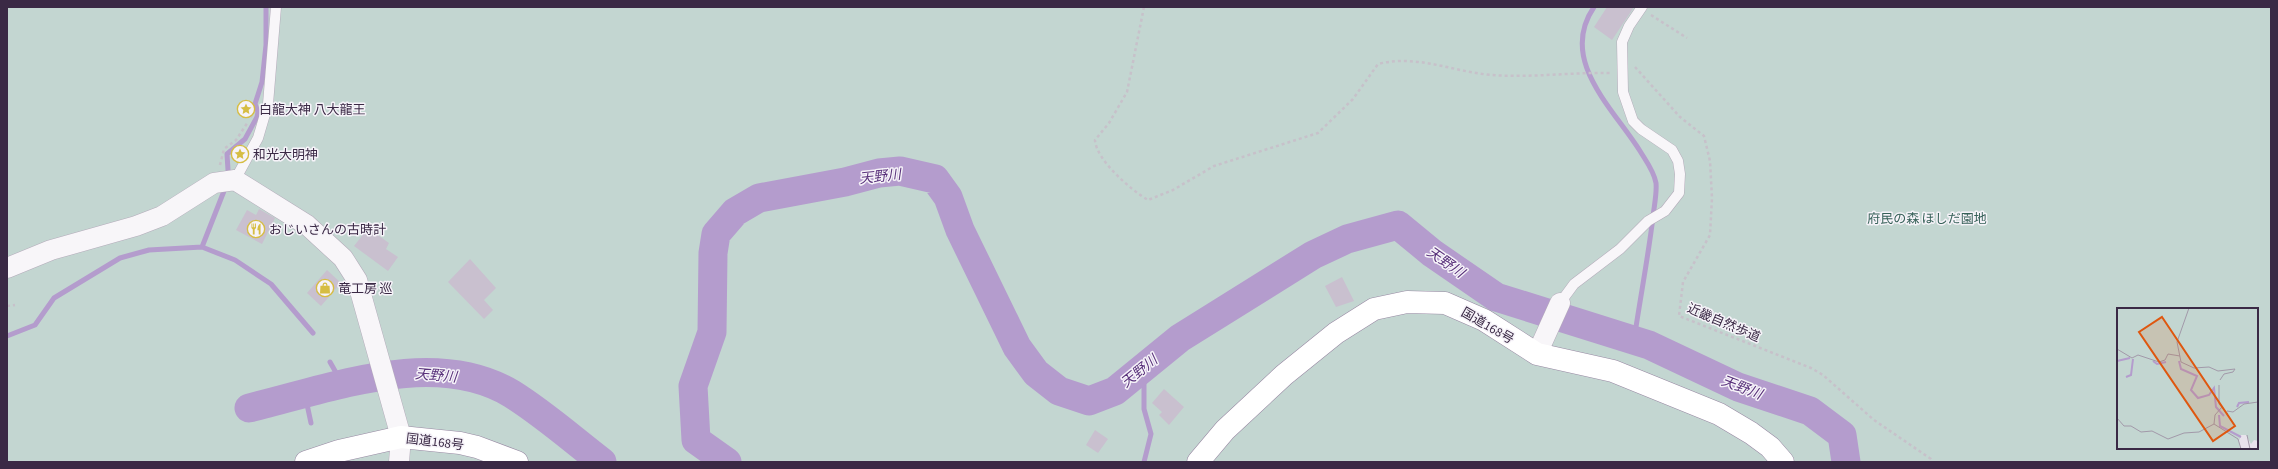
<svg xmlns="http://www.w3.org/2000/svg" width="2278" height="469" font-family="'Source Sans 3','Noto Sans JP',sans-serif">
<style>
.green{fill:#c3d6d1;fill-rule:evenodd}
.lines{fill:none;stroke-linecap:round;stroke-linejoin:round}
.stream{stroke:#b49ccd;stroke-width:5}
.river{stroke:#b49ccd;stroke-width:29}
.building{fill:#c9c0cf}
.lane-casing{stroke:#b4abba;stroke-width:11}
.street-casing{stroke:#b4abba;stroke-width:21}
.highway-casing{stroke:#9889a3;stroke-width:23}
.path{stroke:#c7c1ca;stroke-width:2.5;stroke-dasharray:3 3;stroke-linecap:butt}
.lane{stroke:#f8f6f9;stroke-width:10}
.street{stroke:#f8f6f9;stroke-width:20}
.highway{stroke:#fff;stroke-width:22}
.labels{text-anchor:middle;stroke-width:3;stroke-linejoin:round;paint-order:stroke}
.poi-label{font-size:13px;fill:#3a2945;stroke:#f6f3f9;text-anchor:start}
.park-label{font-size:13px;fill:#366158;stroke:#f6f3f9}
.street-label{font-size:13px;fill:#3a2945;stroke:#f6f3f9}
.water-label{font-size:14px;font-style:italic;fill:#59317b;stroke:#f6f3f9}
.inset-river{fill:none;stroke:#b49ccd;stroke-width:2}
.inset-road{fill:none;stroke:#a299a9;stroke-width:1}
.view{fill:#df570f;fill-opacity:0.15;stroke:#df570f;stroke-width:2}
.inset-edge{fill:none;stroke:#3a2945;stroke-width:2}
</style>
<rect width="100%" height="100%" fill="#e8e3ec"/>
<path class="green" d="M 7,7 L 2271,7 L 2271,462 L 7,462 ZM 2118,309 L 2257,309 L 2257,448 L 2118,448 Z"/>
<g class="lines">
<path class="stream" d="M 1594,7 C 1558,60 1613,108 1640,151 C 1646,161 1654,171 1656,183 C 1657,194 1654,206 1653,217 C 1648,258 1640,299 1634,340
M 228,170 L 227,154 L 245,139 L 257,117 L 258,112 L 255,104 L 262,82 L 266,45 L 266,7
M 202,247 L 224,191
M 7,336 L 35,325 L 54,298 L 120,258 L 149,250 L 202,247 L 235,260 L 271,284 L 313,333
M 330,362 L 343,385
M 305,395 L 311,423
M 1144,462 L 1151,434 L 1144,409 L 1144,369"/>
<path class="river" d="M 249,408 C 330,389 434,347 512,394 C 544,414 572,439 602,462
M 727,462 L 696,440 L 693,386 L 712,332 L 713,253 L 716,234 L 735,212 L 759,198 L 845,182 L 879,173 L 900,171 L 935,179 L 948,197 L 960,230 L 1017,347 L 1036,373 L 1059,391 L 1089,401 L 1115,391 L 1180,338 L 1313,255 L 1347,239 L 1398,225 L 1432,253 L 1496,297 L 1649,345 L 1738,387 L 1810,411 L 1842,435 L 1846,462"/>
</g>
<path class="building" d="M 1607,7 L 1634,7 L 1612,40 L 1594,27 Z
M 259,209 L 275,218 L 262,244 L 236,230 L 247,210 L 256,215 Z
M 368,228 L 389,243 L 386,249 L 398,257 L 388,271 L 354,246 Z
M 470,259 L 496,288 L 484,300 L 493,310 L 484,319 L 448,282 Z
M 327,270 L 341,283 L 321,306 L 307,293 Z
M 1342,277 L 1354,301 L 1336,307 L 1325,286 Z
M 1164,389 L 1184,407 L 1169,425 L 1159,415 L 1162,412 L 1152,403 Z
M 1095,430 L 1108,439 L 1098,453 L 1086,445 Z"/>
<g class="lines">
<defs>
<path id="lane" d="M 235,180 L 258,138 L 268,104 L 276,7
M 1560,303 L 1574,284 L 1620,249 L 1648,221 L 1665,211 L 1679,193 L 1680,174 L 1678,161 L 1672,150 L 1641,129 L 1633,121 L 1623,92 L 1622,42 L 1629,26 L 1642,7"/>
<path id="street" d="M 7,268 L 51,250 L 136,226 L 162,216 L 214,183 L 235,180 L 307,225 L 343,258 L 357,280 L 401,437 L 399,462
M 1537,354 L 1560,303"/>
<path id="highway" d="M 306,462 L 339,451 L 401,437 L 460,443 L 477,447 L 517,462
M 1198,462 L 1225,430 L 1284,375 L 1336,333 L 1374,309 L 1407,302 L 1445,303 L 1484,320 L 1537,354 L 1613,371 L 1719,414 L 1751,433 L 1770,447 L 1783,462"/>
</defs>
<use href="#lane" class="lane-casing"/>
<use href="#street" class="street-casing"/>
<use href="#highway" class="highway-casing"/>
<path class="path" d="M 1144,7 L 1127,92 L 1109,123 L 1095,140 C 1096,160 1131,190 1148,200 L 1173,190 L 1214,166 L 1318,133 L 1353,99 L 1378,64 C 1418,54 1453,72 1492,75 C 1532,78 1572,72 1611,73
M 1651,15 L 1687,38
M 1635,67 L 1680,117 L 1704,136 L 1710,161 L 1712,198 L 1710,235 L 1683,282 L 1679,316 L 1811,368 L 1823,375 L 1874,420 L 1931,459 L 1932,462
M 252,117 L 247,113 L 252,108
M 220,165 L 224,149 L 236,140 L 248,122
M 7,306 L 15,305"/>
<use href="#lane" class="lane"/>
<use href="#street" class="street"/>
<use href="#highway" class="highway"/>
</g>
<defs>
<symbol id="sight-ring" viewBox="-11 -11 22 22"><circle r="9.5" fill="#f6f3f9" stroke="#d6bd43" stroke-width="1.5"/><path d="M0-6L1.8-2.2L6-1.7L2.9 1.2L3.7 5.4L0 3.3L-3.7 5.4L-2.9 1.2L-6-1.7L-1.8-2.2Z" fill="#d6bd43"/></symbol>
<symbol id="restaurant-ring" viewBox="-11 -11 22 22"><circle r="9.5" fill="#f6f3f9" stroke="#d6bd43" stroke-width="1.5"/><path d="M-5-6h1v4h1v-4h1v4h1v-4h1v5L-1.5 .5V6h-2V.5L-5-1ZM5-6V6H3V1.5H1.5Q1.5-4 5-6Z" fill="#d6bd43"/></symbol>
<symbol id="shop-ring" viewBox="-11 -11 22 22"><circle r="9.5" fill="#f6f3f9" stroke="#d6bd43" stroke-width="1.5"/><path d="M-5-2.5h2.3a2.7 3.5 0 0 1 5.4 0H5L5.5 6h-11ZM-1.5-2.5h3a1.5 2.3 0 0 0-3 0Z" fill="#d6bd43"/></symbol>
</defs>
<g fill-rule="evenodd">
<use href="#sight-ring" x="236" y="99" width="20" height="20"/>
<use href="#sight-ring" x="230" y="144" width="20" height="20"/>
<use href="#restaurant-ring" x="246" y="219" width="20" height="20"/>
<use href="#shop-ring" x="315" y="278" width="20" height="20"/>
</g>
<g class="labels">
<g class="poi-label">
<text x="259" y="114">白龍大神 八大龍王</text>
<text x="253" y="159">和光大明神</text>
<text x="269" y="234">おじいさんの古時計</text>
<text x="338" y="293">竜工房 巡</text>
</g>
<g class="park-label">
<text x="1927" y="223">府民の森 ほしだ園地</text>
</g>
<g class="street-label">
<text transform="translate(1724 322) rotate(23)" y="5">近畿自然歩道</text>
<text transform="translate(1488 325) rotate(30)" y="5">国道168号</text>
<text transform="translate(435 441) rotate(7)" y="5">国道168号</text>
</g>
<g class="water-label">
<text transform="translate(880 176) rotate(-6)" y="5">天野川</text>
<text transform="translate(1446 262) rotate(35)" y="5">天野川</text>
<text transform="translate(1139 371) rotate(-39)" y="5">天野川</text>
<text transform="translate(436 375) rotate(5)" y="5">天野川</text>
<text transform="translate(1742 387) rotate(21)" y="5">天野川</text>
</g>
</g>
<g transform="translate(2117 308)">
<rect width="141" height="141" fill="#e8e3ec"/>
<path d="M 0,0 L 141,0 L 141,133 L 137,132 L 134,136 L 129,127 L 124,127 L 122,133 L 123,141 L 0,141 Z" fill="#c3d6d1"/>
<path class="inset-river" d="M 0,53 L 13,50M 36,53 L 40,56 L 49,54M 62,53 L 64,61 L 80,68 L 74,82 L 81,90 L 92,87 L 97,80 L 99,99 L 107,108M 9,69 L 14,67 L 16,51M 120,99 L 122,95 L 132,94M 102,107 L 103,118 L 124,129"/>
<path class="inset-road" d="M 72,0 L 60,34 L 64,54 L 77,60 L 92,59 L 101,63 L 118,61 L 116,64 L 107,66 L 103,72M 0,41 L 15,50 L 21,47 L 42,54 L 48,52 L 51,46 L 63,48M 102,77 L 102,96 L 111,106M 105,99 L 98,107 L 97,116 L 121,131 L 124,141M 110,103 L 116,104 L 127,96 L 141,94M 0,110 L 7,118 L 14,118 L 24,124 L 35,123 L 51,131 L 67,125 L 82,124 L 97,116M 130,127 L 133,141"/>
<path class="view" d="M 45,9 L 118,118 L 96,133 L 22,24 Z"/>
<rect width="141" height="141" class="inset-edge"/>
</g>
<rect width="2278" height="469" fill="none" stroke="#3a2945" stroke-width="16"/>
</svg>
